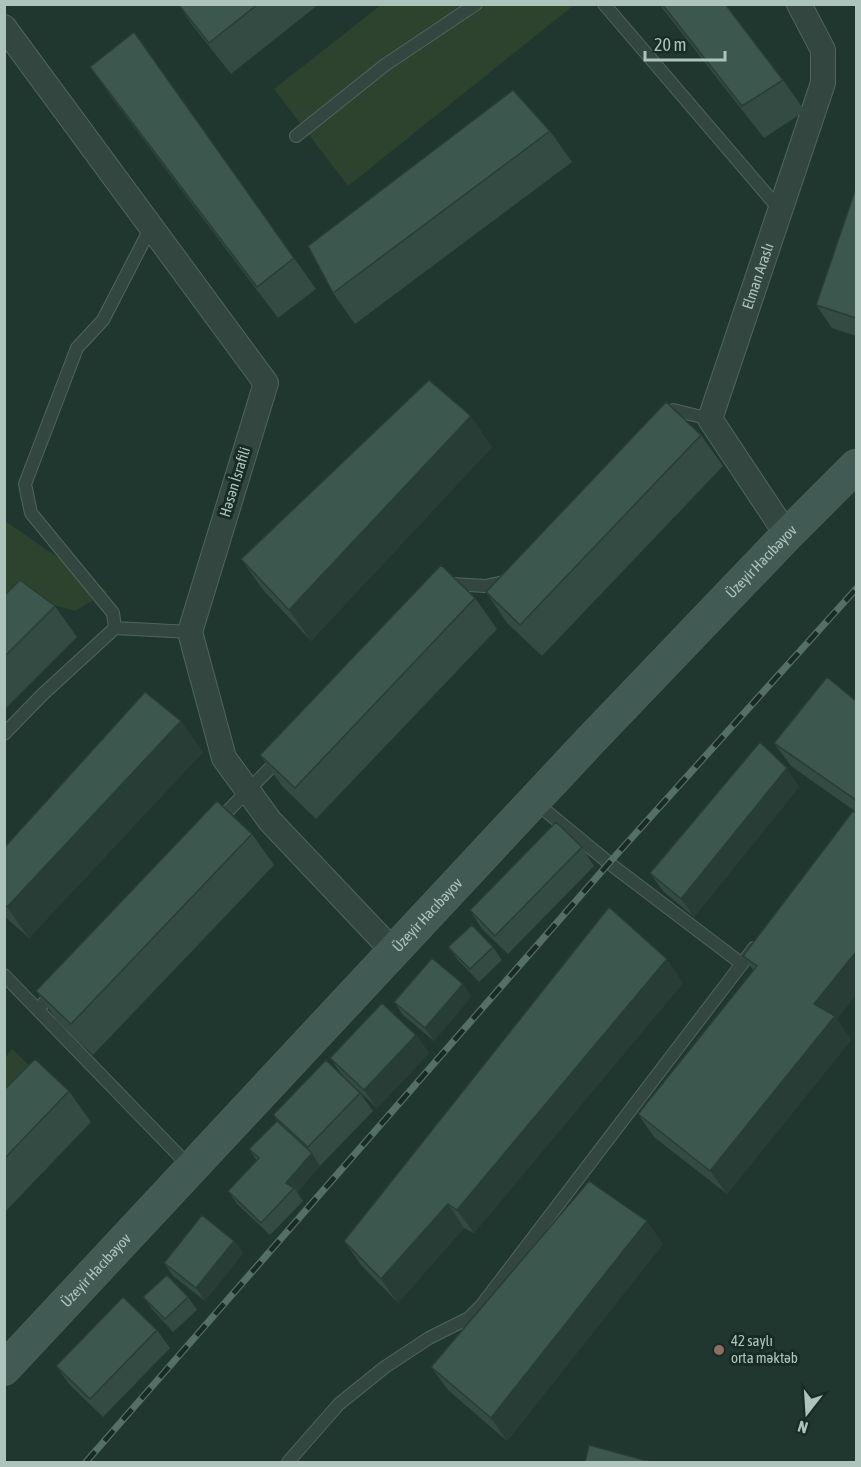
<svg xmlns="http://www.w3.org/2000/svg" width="861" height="1467" font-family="'Asap Condensed',sans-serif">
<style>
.green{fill:#2d432d}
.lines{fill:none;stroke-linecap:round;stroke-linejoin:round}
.lane-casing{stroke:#50655e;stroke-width:14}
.street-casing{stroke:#50655e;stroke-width:26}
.secondary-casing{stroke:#50655e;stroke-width:34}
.lane{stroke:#334740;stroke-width:12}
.street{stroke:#334740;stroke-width:24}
.secondary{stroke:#415a53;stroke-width:33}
.rail-casing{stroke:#546f66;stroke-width:7}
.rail{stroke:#182c25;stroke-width:4.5;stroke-dasharray:14;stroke-linecap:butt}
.wall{fill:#334b43}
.shaded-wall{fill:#293d37}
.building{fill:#3b574e;stroke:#293d37;stroke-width:1.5}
.education-dot{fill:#8d6e63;stroke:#182c25;stroke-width:2}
.labels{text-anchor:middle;stroke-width:6;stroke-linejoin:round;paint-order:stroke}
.street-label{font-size:15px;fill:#adc4bd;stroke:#182c25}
.poi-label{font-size:15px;fill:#adc4bd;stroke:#182c25;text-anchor:start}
</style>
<rect width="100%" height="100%" fill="#1f372f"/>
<path class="green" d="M 381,5 L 574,5 L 348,186 L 274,89 Z
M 5,521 L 108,592 L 75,611 L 15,594 L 5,605 Z
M 12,1049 L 36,1072 L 5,1138 L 5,1058 Z"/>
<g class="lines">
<defs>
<path id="lane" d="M 604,4 L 780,210
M 296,136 L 385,65 L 476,4
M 664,417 L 673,410 L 710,419
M 449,588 L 453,584 L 485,586 L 504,582 L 506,580
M 115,628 L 113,613 L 31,513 L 25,484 L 77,348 L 103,320 L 151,227
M 4,734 L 43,694 L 115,628 L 190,632
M 535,802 L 609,863 L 742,964
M 216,823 L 280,758
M 4,975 L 191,1168
M 38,1009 L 55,991
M 288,1462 L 339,1404 L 385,1367 L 429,1338 L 469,1318 L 481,1306 L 754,948"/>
<g id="street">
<path d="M 4,27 L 266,383 L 190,632 L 224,758 L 270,821 L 394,952"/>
<path id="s1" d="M 787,535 L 710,419 L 823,83 L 823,50 L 799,4"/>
</g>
<g id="secondary">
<path id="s2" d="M 4,1369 L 587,744 L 787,535 L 856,466"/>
</g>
</defs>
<use href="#lane" class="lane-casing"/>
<use href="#street" class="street-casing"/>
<use href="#secondary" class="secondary-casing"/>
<use href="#lane" class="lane"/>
<use href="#street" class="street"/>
<use href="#secondary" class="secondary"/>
<defs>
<path id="rail" d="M 86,1462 L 609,863 L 856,589"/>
</defs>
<use href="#rail" class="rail-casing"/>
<use href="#rail" class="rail"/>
</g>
<path class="wall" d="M 178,4 L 319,4 L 231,74 L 193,26 Z
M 659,4 L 725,4 L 783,80 L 805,111 L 764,138 Z
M 134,32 L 316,289 L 278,318 L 112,98 L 90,67 Z
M 550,131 L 572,162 L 355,324 L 333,293 Z
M 856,188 L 856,336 L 832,328 L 816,305 Z
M 701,435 L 723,466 L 542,656 L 507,623 L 486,592 Z
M 492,447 L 311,641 L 263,590 L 241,559 Z
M 4,596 L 55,606 L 77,637 L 4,710 Z
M 475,598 L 497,629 L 316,819 L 282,786 L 260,755 Z
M 856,701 L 856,812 L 791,766 L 774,743 Z
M 203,752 L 29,938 L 4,916 L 4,848 Z
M 799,787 L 694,917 L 663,891 L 650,873 Z
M 252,834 L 274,865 L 93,1055 L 58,1022 L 36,991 Z
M 582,847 L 594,866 L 508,954 L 482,929 L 470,910 Z
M 448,947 L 493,947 L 502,960 L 479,982 L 457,959 Z
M 743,956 L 837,1019 L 851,1040 L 727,1194 L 654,1137 L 638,1114 L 754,971 Z
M 683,983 L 474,1233 L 464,1228 L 398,1303 L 361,1265 L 344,1241 Z
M 463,984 L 471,997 L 434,1041 L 403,1015 L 394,1002 Z
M 416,1035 L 429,1053 L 377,1108 L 343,1076 L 330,1058 Z
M 4,1090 L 69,1091 L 91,1122 L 4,1213 Z
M 360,1093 L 373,1111 L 320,1166 L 297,1192 L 303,1201 L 270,1235 L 237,1204 L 228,1191 L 257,1161 L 249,1149 L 277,1121 L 273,1115 Z
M 234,1241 L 243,1253 L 205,1301 L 173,1276 L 164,1263 Z
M 663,1244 L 507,1441 L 448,1390 L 431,1367 Z
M 143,1297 L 188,1297 L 197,1310 L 173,1332 L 152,1309 Z
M 157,1330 L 170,1348 L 103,1417 L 69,1384 L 56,1366 Z"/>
<path class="shaded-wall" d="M 471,416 L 492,447 L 311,641 L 289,610 Z
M 181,721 L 203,752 L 29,938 L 7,907 Z
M 787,768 L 799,787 L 694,917 L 681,899 Z
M 856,952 L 856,995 L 837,1019 L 851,1040 L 727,1194 L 710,1171 L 814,1004 Z
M 667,959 L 683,983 L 474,1233 L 457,1210 Z
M 463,984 L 471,997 L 434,1041 L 425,1028 Z
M 416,1035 L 429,1053 L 377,1108 L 364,1090 Z
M 312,1153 L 320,1166 L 297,1192 L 294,1188 L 286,1183 Z
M 448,1204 L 464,1228 L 398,1303 L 381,1279 Z
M 647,1221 L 663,1244 L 507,1441 L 491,1418 Z
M 234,1241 L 243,1253 L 205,1301 L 196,1288 Z"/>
<path class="building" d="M 178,4 L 258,4 L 209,43 Z
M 662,4 L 725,4 L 783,80 L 742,106 Z
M 134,32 L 294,258 L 257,287 L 90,67 Z
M 513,90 L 550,131 L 333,293 L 308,246 Z
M 856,188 L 856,318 L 816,305 Z
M 429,380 L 471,416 L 289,610 L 241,559 Z
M 666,402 L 701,435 L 520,625 L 486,592 Z
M 441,565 L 475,598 L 295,788 L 260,755 Z
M 20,580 L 55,606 L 4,657 L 4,596 Z
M 827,677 L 856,701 L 856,800 L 774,743 Z
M 145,692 L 181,721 L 7,907 L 4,904 L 4,848 Z
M 760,742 L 787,768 L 681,899 L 650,873 Z
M 217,801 L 252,834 L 71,1024 L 36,991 Z
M 853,811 L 856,813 L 856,952 L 814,1004 L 835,1016 L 710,1171 L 638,1114 L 757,966 L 743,956 Z
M 556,822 L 582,847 L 495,936 L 470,910 Z
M 609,907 L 667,959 L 457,1210 L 448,1204 L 381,1279 L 344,1241 Z
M 472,925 L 493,947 L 470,969 L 448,947 Z
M 432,958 L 463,984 L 425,1028 L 394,1002 Z
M 382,1003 L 416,1035 L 364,1090 L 330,1058 Z
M 35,1059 L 69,1091 L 4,1159 L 4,1090 Z
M 326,1060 L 360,1093 L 308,1147 L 273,1115 Z
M 277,1121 L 312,1153 L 286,1183 L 294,1188 L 261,1223 L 228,1191 L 259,1158 L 249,1149 Z
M 589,1181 L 647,1221 L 491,1418 L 431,1367 Z
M 202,1215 L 234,1241 L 196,1288 L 164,1263 Z
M 167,1275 L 188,1297 L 165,1319 L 143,1297 Z
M 123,1297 L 157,1330 L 90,1399 L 56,1366 Z
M 589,1445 L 651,1462 L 585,1462 Z"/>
<circle class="education-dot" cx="719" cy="1350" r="6"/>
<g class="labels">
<g class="street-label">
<text dy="5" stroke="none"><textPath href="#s1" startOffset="290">Elman Araslı</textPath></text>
<text transform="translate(235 482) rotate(-73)" y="5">Həsən İsrafili</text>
<text dy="5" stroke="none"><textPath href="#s2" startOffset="1107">Üzeyir Hacıbəyov</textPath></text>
<text dy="5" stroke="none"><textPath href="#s2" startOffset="621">Üzeyir Hacıbəyov</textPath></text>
<text dy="5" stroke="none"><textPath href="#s2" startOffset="135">Üzeyir Hacıbəyov</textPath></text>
</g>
<g class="poi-label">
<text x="731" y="1346">42 saylı<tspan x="731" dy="17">orta məktəb</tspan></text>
</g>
</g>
<rect width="861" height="1467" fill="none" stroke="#adc4bd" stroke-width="12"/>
<g transform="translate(807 1413) rotate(197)" stroke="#182c25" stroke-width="4.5" paint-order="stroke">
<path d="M0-4.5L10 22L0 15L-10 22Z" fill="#adc4bd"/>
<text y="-9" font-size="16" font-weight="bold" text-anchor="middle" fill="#adc4bd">N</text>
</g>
<path d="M645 51v9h80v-9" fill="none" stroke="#adc4bd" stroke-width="3"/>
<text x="654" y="51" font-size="18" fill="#adc4bd" stroke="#182c25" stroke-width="4.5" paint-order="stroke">20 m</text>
</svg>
